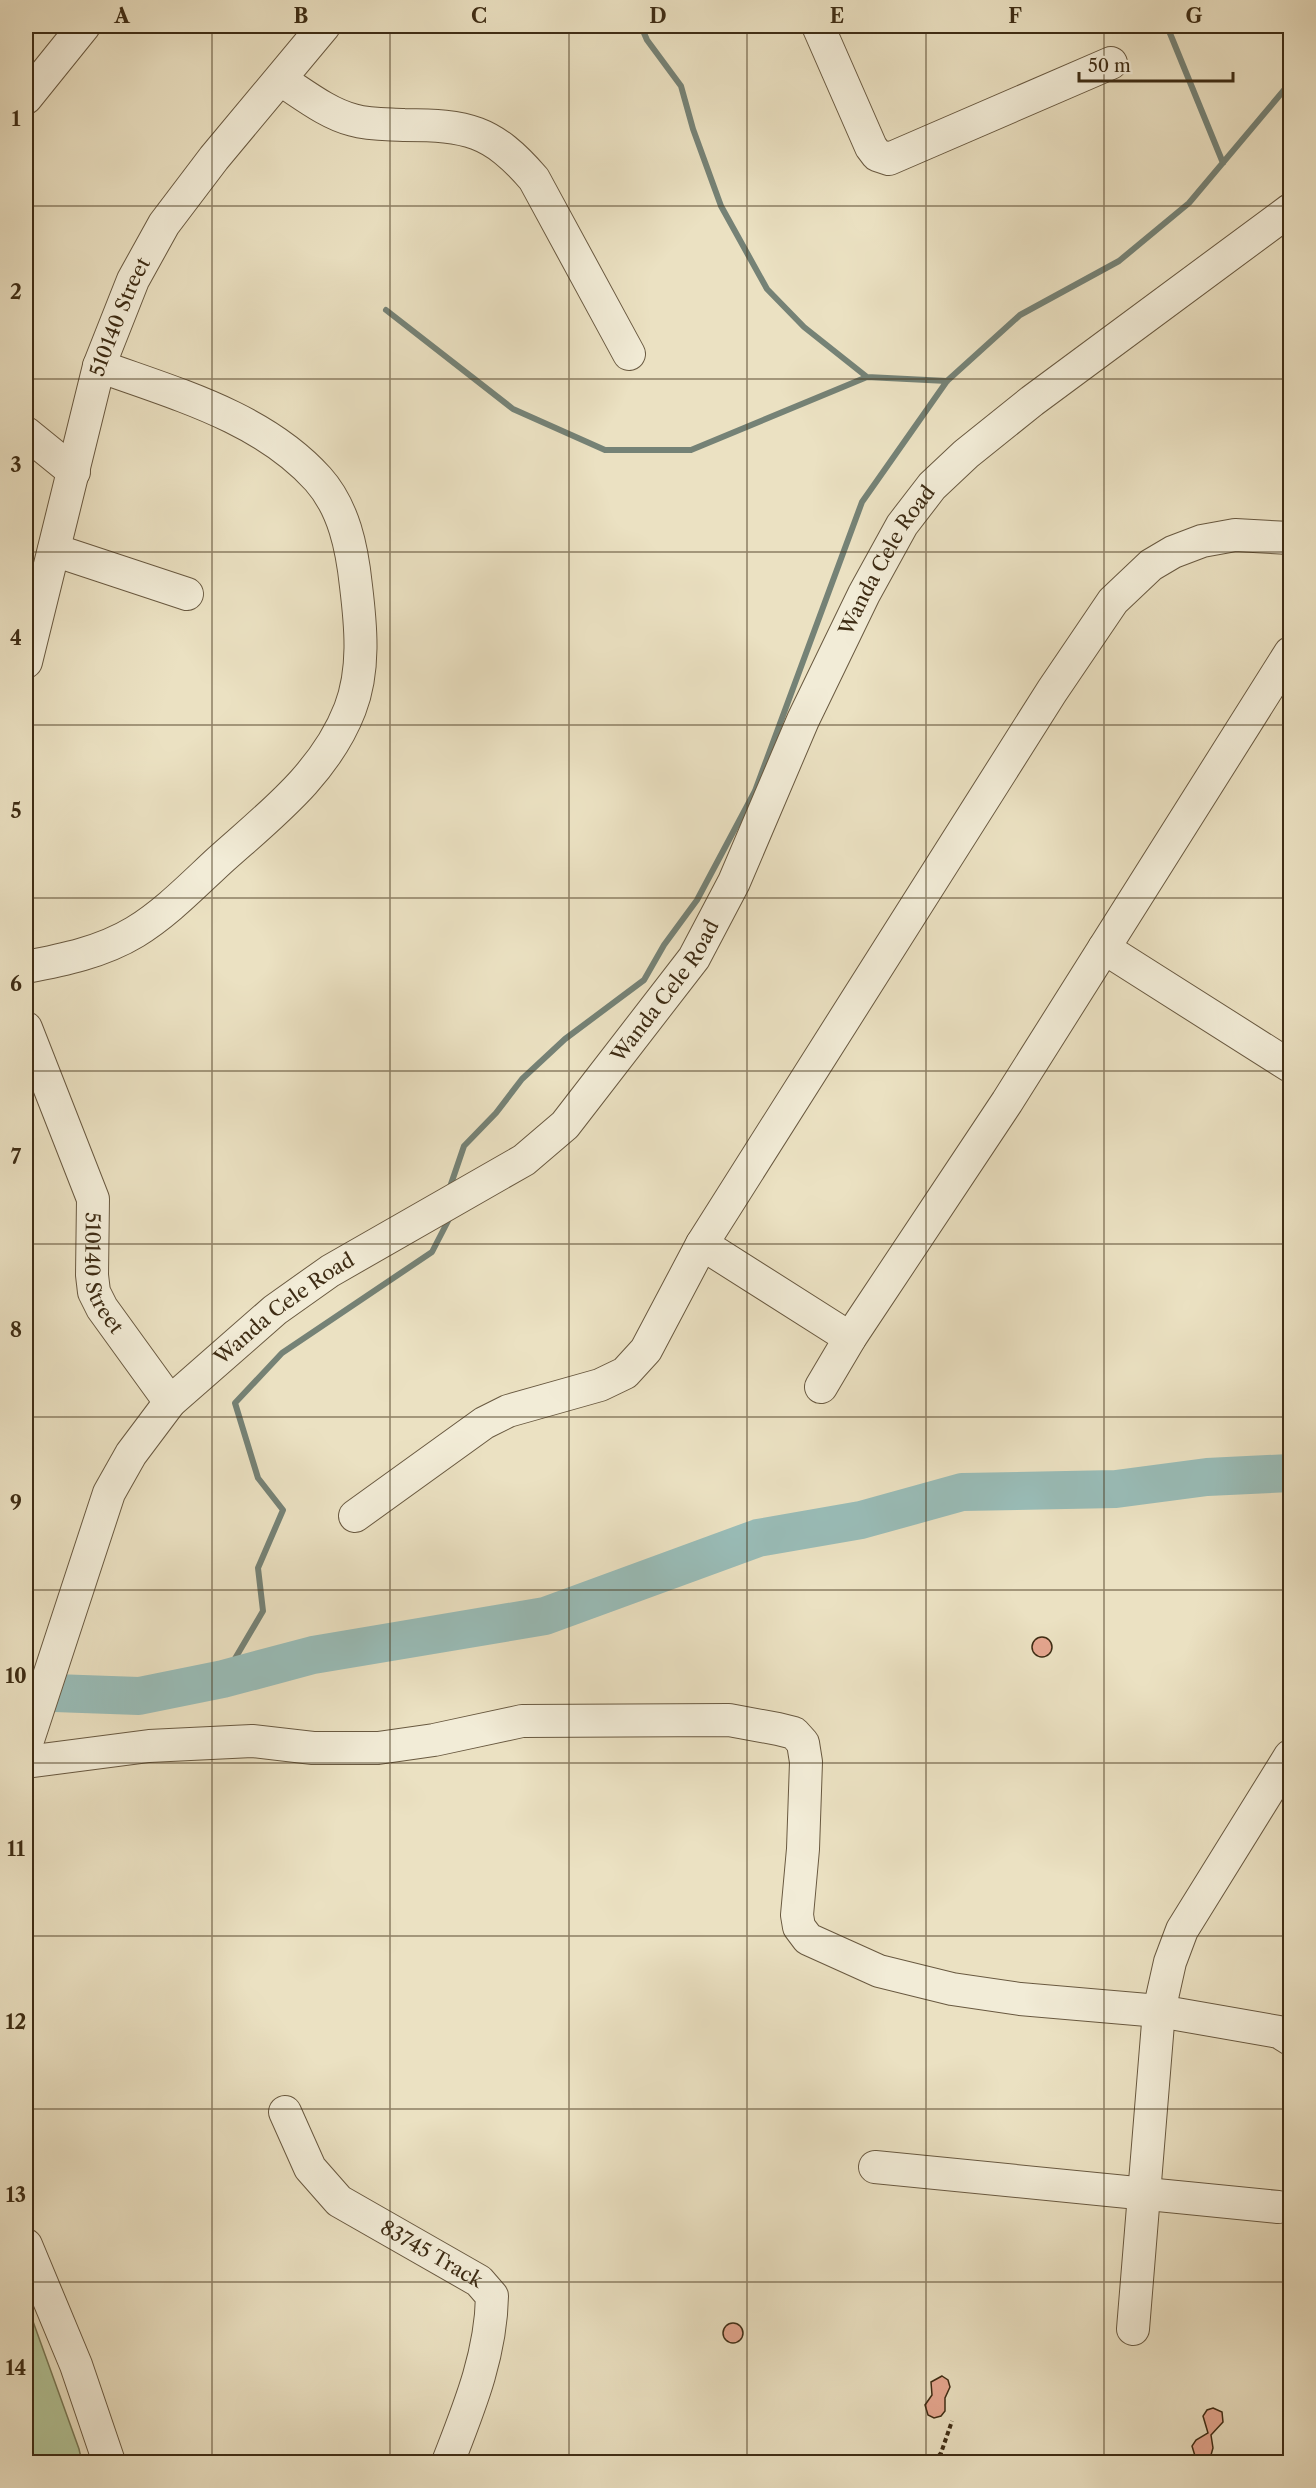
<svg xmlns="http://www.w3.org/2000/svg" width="1316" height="2488" font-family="'Libre Caslon Text',serif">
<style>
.green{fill:#b3c497;stroke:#787856;stroke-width:1.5}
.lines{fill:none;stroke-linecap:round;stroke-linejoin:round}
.stream{stroke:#758276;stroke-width:6}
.river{stroke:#99bcb7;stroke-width:38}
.building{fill:#e5a68f;stroke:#3e2c14;stroke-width:1.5}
.minor-casing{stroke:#695940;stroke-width:34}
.path{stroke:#3e2c14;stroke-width:4;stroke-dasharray:4.5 3;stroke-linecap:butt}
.minor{stroke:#f2ecd7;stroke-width:32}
.grid{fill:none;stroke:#3e2c14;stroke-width:1.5;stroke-opacity:0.55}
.labels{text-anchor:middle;stroke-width:6;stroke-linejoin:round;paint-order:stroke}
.street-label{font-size:20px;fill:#3e2c14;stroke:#f2ecd7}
.neatline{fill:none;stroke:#3e2c14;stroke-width:2}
.grid-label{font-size:20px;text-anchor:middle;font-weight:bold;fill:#3e2c14}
</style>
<rect width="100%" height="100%" fill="#ebe1c2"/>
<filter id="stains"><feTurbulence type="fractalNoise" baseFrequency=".00333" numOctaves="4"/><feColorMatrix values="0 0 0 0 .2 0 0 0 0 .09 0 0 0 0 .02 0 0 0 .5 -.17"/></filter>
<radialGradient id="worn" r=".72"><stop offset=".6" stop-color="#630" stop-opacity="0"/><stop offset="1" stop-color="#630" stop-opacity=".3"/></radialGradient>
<path class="green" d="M 26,2302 L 79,2449 L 82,2462 L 26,2462 Z"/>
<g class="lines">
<path class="stream" d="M 641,26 L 647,40 L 681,86 L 693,129 L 721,206 L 767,289 L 804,327 L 867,377
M 1167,26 L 1223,163
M 386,310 L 513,409 L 605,450 L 691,450 L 867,377 L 947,381
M 450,1187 L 464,1146 L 496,1113 L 522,1079 L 565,1039 L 644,980 L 664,945 L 697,900 L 755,791 L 862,502 L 947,381 L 1020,315 L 1119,261 L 1189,203 L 1290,83
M 223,1679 L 263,1611 L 258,1568 L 283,1510 L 258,1478 L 235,1403 L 282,1353 L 432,1252 L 449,1219"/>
<path class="river" d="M 26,1692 L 139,1696 L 223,1679 L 313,1655 L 545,1616 L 758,1538 L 861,1520 L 962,1492 L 1116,1489 L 1207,1477 L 1290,1473"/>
</g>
<path class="building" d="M1032 1647a10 10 0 1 1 20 0a10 10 0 1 1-20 0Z
M723 2333a10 10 0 1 1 20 0a10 10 0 1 1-20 0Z
M 942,2376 L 948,2380 L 950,2387 L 945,2398 L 945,2411 L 941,2416 L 934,2418 L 928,2415 L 925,2405 L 932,2395 L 931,2382 Z
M 1213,2408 L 1222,2412 L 1223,2422 L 1211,2435 L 1213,2448 L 1211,2455 L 1202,2458 L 1195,2456 L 1192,2446 L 1196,2440 L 1208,2433 L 1203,2416 L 1207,2410 Z"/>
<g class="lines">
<defs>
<g id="minor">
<path d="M 818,26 L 871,147 L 877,155 L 889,159 L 1111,63"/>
<path d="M 281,80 C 303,94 328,114 353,120 C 370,125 387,124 404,125 C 467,125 492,130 534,179 L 629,354"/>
<path d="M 26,98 L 84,26"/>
<path d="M 26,433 L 74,472"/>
<path d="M 54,550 L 187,594"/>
<path id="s1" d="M 26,662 L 99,366 L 133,280 L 164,224 L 214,158 L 324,26"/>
<path d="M 1104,948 L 1290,1066"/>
<path d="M 26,967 C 63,960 102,952 135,932 C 166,913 192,886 219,861 C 269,816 325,774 350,709 C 365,670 361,627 356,586 C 352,548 344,508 318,479 C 262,417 176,394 99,366"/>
<path id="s2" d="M 26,1028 L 93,1199 L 92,1275 L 94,1292 L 102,1308 L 170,1402"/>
<path d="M 702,1244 L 850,1338"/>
<path d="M 821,1387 L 850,1338 L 1007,1102 L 1290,653"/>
<path d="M 355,1516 L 484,1423 L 508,1411 L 600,1385 L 625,1373 L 646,1350 L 702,1244 L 1052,691 L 1113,601 L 1151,565 L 1173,552 L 1202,541 L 1235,535 L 1290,538"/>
<path id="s3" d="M 26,1746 L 109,1493 L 131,1454 L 170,1402 L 275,1310 L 330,1271 L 524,1160 L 565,1125 L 694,958 L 734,882 L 803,720 L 864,594 L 902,525 L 932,486 L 966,454 L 1032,401 L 1290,210"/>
<path d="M 26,1762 L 149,1746 L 252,1741 L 313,1748 L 378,1748 L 434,1740 L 522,1721 L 729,1720 L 778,1729 L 794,1733 L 803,1743 L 806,1762 L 803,1849 L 797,1915 L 799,1927 L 808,1939 L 879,1971 L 952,1989 L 1020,1999 L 1159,2011 L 1279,2032 L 1290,2039"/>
<path id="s4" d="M 285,2112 L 310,2168 L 339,2201 L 479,2281 L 492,2296 C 491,2355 469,2408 448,2462"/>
<path d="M 875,2167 L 1278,2207"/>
<path d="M 26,2245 L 76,2365 L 109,2462"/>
<path d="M 1133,2329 L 1159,2011 L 1170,1962 L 1182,1930 L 1290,1756"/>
</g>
</defs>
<use href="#minor" class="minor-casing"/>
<path class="path" d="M 934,2462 L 941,2453 L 952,2421"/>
<use href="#minor" class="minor"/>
</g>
<path class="grid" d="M 212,26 L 212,2462M 390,26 L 390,2462M 569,26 L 569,2462M 747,26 L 747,2462M 926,26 L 926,2462M 1104,26 L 1104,2462M 26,206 L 1290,206M 26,379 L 1290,379M 26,552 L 1290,552M 26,725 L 1290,725M 26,898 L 1290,898M 26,1071 L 1290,1071M 26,1244 L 1290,1244M 26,1417 L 1290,1417M 26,1590 L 1290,1590M 26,1763 L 1290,1763M 26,1936 L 1290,1936M 26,2109 L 1290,2109M 26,2282 L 1290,2282"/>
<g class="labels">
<g class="street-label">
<text dy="7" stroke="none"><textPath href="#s1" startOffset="358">510140 Street</textPath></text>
<text dy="7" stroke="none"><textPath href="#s3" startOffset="1514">Wanda Cele Road</textPath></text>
<text dy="7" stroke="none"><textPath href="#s3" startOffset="1028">Wanda Cele Road</textPath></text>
<text dy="7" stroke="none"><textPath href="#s2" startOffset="260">510140 Street</textPath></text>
<text dy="7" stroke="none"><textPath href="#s3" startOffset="524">Wanda Cele Road</textPath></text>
<text dy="7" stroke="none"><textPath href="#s4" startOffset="212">83745 Track</textPath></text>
</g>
</g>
<rect width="1316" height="2488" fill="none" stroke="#ebe1c2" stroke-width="66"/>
<path d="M1079 72v9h154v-9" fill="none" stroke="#3e2c14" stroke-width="3"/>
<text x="1088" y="72" font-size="18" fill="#3e2c14" stroke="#f2ecd7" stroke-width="4.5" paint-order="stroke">50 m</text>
<rect x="33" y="33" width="1250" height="2422" class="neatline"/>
<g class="grid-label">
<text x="122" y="23">A</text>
<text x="301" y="23">B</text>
<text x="479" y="23">C</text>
<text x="658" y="23">D</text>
<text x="837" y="23">E</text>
<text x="1015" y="23">F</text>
<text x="1194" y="23">G</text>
<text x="16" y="126">1</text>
<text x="16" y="299">2</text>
<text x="16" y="472">3</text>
<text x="16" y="645">4</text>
<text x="16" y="818">5</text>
<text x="16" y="991">6</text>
<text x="16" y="1164">7</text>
<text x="16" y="1337">8</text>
<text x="16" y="1510">9</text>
<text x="16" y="1683">10</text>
<text x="16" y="1856">11</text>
<text x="16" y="2029">12</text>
<text x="16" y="2202">13</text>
<text x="16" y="2375">14</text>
</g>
<rect width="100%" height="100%" filter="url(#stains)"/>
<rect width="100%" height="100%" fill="url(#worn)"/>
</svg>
